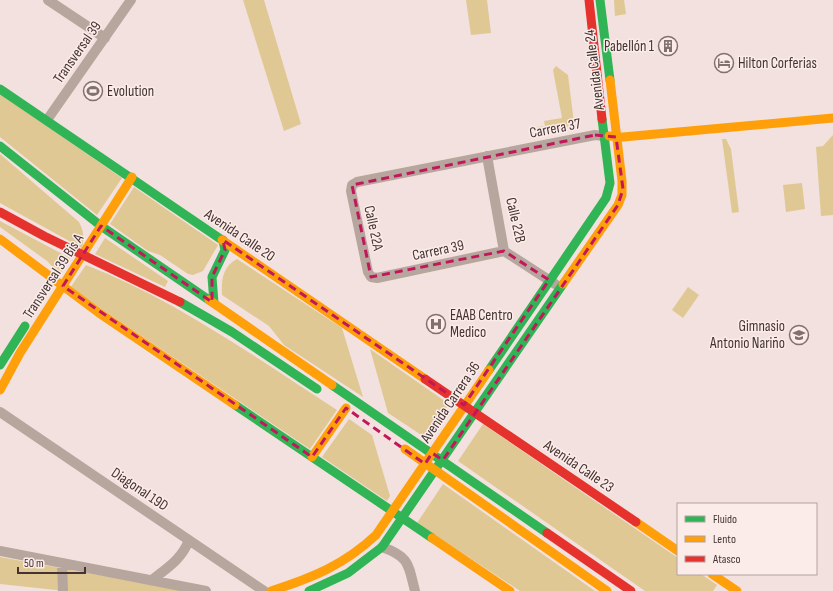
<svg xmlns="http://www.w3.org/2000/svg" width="833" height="591" font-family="'Sofia Sans Condensed',sans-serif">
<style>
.green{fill:#e0c894}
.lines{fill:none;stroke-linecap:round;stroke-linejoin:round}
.street{stroke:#b7a69d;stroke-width:10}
.fast{stroke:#30b455;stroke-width:9}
.slow{stroke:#ff9f0a;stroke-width:9}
.jam{stroke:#e5322d;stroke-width:9}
.marked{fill:none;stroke:#c2185b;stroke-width:3;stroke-dasharray:8 5;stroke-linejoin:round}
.labels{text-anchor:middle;stroke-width:3;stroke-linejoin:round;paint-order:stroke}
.poi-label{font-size:15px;fill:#433432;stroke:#fcece9;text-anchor:start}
.street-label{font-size:15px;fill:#433432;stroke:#fcece9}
</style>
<rect width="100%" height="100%" fill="#f2e1de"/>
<path class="green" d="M 243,0 L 264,0 L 301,124 L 284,131 Z
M 466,0 L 487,0 L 491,33 L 471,35 Z
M 614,0 L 624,0 L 626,14 L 615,16 Z
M 556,66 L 568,75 L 574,123 L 561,130 L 537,133 L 537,127 L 545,126 L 544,121 L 562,118 L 553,70 Z
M 0,94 L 122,178 L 97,215 L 0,137 Z
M 833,135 L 833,215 L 821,216 L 816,147 L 823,146 Z
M 722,139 L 726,139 L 731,149 L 739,212 L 732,213 Z
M 0,154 L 79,222 C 84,231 84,238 82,248 L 0,203 Z
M 802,183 L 805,209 L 786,212 L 783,185 Z
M 134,187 L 218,245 L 203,271 L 193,275 L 188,274 L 160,255 L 148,251 L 110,224 Z
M 0,221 L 70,258 L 60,275 L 47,261 L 0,227 Z
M 105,238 L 168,281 L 165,287 L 95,254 Z
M 237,259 L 342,328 L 363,397 L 284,345 L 269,326 L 222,295 C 221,280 223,266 237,259 Z
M 86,265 C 176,300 256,358 337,410 L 310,449 L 70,288 Z
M 688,287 L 699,295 L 683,318 L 672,310 Z
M 370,349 L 449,404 L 426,438 L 388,413 Z
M 349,419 L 372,435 L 390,496 L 387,501 L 322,457 Z
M 483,424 L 678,558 L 678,574 L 701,574 L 717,585 L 713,591 L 645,591 L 458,461 Z
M 443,484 L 595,591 L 520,591 L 417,523 Z
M 0,557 L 181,590 L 184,591 L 65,591 L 0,584 Z"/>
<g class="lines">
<path class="street" d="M 48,0 L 105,38
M 47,120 L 131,0
M 487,156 L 504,251 L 555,284
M 504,251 L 377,278 L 371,277 L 368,272 L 351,191 L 352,185 L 357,182 L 595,135 L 604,136
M 0,412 L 264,591
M 382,547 C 410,557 408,564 415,591
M 0,551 L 206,591
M 62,563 L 63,591
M 152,580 C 167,568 182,559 189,540"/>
<path class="fast" d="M 600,0 L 610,80
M 0,89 L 222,240
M 0,146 L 101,226 L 209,300
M 180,302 L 232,332 L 317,389
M 214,303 L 212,277 L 225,250 L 223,240
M 0,365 L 25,326
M 489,370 L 606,198 L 610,183 L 602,119
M 332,385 L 547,533
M 235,405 L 432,538
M 309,591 L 348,573 L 382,547 L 563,284"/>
<path class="slow" d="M 609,136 L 623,137 L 833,118
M 0,239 L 99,313 L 235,405
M 222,240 L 425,379
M 563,284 L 618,205 L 622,195 L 622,181 L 610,80
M 209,300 L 332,385
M 0,390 L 20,353 L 132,177
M 405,449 L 607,591
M 312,457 L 346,408
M 636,522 L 678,551
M 432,538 L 510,591
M 712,574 L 737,591
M 271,591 C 312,578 344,565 376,535 L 489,370"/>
<path class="jam" d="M 589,0 L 602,119
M 0,212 L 44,236 L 180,302
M 425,379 L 636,522
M 547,533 L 631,591"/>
</g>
<path class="marked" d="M 595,135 L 616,137 L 623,189 L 618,205 L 443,460 L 432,453 L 425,464 L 346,408 L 312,457 L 63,286 L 101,226 L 212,302 L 212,277 L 225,250 L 223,240 L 464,405 L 549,280 L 504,251 L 371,277 L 352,185 Z"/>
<defs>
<symbol id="building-ring" viewBox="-11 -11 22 22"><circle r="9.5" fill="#fcece9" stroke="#80716e" stroke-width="1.5"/><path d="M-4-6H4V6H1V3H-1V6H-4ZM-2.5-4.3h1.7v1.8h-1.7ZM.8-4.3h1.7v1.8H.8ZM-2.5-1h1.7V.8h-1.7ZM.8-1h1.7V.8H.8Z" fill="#80716e"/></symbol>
<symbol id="hotel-ring" viewBox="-11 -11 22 22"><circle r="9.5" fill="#fcece9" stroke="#80716e" stroke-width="1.5"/><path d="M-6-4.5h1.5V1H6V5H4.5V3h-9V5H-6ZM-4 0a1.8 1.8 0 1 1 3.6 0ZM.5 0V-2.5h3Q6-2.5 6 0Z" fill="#80716e"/></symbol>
<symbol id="stadium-ring" viewBox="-11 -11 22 22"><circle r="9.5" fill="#fcece9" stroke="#80716e" stroke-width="1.5"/><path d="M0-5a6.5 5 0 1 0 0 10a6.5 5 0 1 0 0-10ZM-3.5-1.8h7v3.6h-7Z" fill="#80716e"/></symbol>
<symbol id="hospital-ring" viewBox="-11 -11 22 22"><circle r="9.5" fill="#fcece9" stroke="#80716e" stroke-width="1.5"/><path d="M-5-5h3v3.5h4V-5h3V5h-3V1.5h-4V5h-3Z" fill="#80716e"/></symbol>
<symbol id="school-ring" viewBox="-11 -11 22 22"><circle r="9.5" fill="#fcece9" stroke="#80716e" stroke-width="1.5"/><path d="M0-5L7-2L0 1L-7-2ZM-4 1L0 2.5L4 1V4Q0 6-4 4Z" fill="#80716e"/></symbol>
</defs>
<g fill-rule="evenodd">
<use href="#building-ring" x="657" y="35" width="22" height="22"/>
<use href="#hotel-ring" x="713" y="52" width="22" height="22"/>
<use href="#stadium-ring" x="82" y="80" width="22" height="22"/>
<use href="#hospital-ring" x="425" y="313" width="22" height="22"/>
<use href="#school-ring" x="788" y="324" width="22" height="22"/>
</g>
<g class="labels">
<g class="poi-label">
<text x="654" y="51" text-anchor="end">Pabellón 1</text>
<text x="738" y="68">Hilton Corferias</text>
<text x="107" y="96">Evolution</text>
<text x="450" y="320">EAAB Centro<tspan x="450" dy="17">Medico</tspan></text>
<text x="785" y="331" text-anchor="end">Gimnasio<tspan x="785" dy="17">Antonio Nariño</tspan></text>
</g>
<g class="street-label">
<text transform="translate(77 52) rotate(-55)" y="5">Transversal 39</text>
<text transform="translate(594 70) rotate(-97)" y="5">Avenida Calle 24</text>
<text transform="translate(555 128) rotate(-11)" y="5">Carrera 37</text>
<text transform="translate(516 220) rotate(77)" y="5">Calle 22B</text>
<text transform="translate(374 228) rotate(78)" y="5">Calle 22A</text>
<text transform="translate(240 235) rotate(34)" y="5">Avenida Calle 20</text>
<text transform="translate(438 250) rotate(-12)" y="5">Carrera 39</text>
<text transform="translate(53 276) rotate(-57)" y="5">Transversal 39 Bis A</text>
<text transform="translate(450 402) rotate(-56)" y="5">Avenida Carrera 36</text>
<text transform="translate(579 466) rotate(34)" y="5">Avenida Calle 23</text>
<text transform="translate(140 489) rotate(34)" y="5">Diagonal 19D</text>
</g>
</g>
<rect x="677" y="503" width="140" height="72" fill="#fcece9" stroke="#b2a2a0"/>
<rect x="685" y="516" width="20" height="6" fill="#30b455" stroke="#b2a2a0"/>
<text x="713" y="523" font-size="12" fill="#433432">Fluido</text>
<rect x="685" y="536" width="20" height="6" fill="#ff9f0a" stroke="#b2a2a0"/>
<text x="713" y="543" font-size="12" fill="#433432">Lento</text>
<rect x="685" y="556" width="20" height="6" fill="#e5322d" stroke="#b2a2a0"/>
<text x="713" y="563" font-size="12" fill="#433432">Atasco</text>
<path d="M18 567v6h67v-6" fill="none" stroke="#433432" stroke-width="2"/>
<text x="24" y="567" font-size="12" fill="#433432" stroke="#fcece9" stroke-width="3" paint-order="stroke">50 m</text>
</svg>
